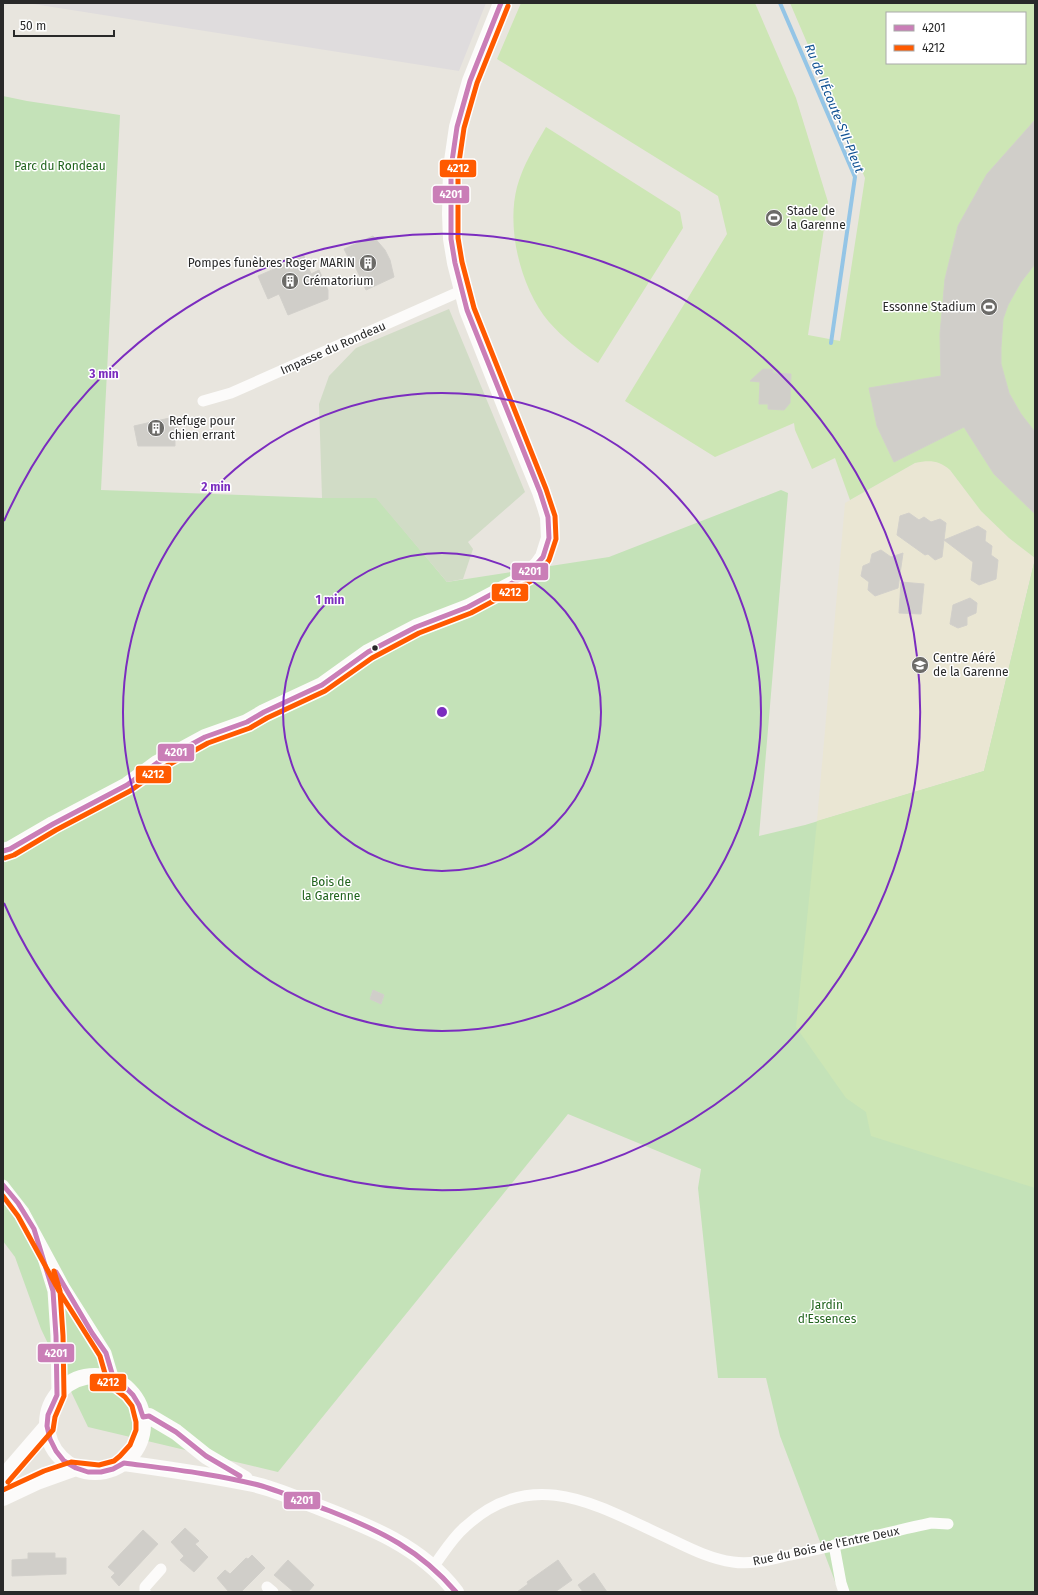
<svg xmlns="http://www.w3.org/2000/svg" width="1038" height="1595" font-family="'Fira Sans',sans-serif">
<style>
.industrial{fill:#dfdcdd}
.education{fill:#eae6d3}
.green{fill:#c4e2b8}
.cemetery{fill:#d1dcc6}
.pitch{fill:#cde6b5;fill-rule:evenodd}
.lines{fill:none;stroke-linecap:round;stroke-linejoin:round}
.stream{stroke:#94c5e6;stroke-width:4}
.building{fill:#d0cec9;stroke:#d2d0cb}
.street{stroke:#fcfbfa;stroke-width:11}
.secondary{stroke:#fcfbfa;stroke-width:16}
.bus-1-casing{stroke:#fff;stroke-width:8}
.bus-2-casing{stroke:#fff;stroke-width:8}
.bus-1{stroke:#ca7eb7;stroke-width:5}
.bus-2{stroke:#ff5a00;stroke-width:5}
.ring{fill:none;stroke:#7b2cbf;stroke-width:2}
.bus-dot{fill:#292929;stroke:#fff;stroke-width:1.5}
.labels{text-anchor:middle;stroke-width:3;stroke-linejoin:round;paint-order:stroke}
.park-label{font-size:12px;fill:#20631c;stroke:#fff}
.poi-label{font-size:12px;fill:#292929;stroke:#fff;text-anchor:start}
.street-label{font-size:12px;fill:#292929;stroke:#fff}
.water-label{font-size:13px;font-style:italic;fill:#125394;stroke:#fff}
.centre{fill:#7b2cbf;stroke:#fff;stroke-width:2}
.ring-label{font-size:12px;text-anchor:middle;font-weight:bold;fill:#7b2cbf;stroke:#fff;stroke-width:3;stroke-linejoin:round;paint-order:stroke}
.line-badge{stroke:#fff;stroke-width:1.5}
.badge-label{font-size:11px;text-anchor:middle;font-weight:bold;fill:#fff}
</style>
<rect width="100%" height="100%" fill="#e8e5de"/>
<path class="industrial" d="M 27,3 L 486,3 L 459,71 Z"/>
<path class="education" d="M 926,460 L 936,461 L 944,464 L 950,470 L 981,511 L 1009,538 L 1035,558 L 984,771 L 817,821 L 845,503 L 915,463 Z"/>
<path class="green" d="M 3,96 L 27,101 L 120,115 L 101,490 L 322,498 L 376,497 L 447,582 L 609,557 L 781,490 L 788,493 L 759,836 L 805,825 L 984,771 L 1035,559 L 1035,1592 L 839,1592 L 780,1436 L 766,1378 L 718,1378 L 698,1188 L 701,1169 L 568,1114 L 278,1472 L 88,1427 L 41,1329 L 15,1257 L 3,1241 Z"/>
<path class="cemetery" d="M 449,309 L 525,492 L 468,542 L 473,549 L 463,579 L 447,582 L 376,498 L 322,498 L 319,404 L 329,376 L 356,348 Z"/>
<path class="pitch" d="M 521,3 L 755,3 L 796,98 L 828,202 L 808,335 L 840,341 L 865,178 L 790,3 L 1035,3 L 1035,558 L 1009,538 L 981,511 L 950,470 C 939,460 929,460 915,463 L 850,500 L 835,458 L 812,469 L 795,430 L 794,423 L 715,457 L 625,401 L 727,234 L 718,196 L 497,59 ZM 887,13 L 1025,13 L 1025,63 L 887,63 Z
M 546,127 L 680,212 L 683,228 L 598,363 C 580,351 563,338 549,322 C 521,289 506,229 517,187 C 523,165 535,146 546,127 Z
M 1035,559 L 1035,1188 L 871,1136 L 866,1112 L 846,1098 L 796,1027 L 817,821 L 984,771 Z"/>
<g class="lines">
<path class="stream" d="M 780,3 L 855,177 L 831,343"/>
</g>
<path class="building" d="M 1035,120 L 1035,264 L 1021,282 L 1008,305 L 1003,319 L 1001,347 L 1001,364 L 1009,393 L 1021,414 L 1035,432 L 1035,514 L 994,474 L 964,427 L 894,462 L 877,426 L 869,388 L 941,376 L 940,334 L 945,279 L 958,226 L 987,174 Z
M 373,236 L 385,250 L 390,260 L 394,277 L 366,290 L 355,266 L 353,267 L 344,249 Z
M 304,256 L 311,274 L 319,270 L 328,290 L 328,299 L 288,315 L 279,294 L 268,299 L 258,276 Z
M 763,369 L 773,369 L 773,373 L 791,374 L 790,403 L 784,410 L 768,409 L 768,404 L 759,404 L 760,382 L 750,381 Z
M 174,417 L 178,431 L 175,432 L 175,446 L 138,446 L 134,426 Z
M 909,513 L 919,520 L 924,517 L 931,522 L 940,519 L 946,523 L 944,540 L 978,526 L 986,531 L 985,541 L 992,546 L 991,555 L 998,560 L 996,579 L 979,585 L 971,580 L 973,562 L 944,540 L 942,557 L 935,560 L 928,554 L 925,555 L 897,535 L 900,516 Z
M 881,550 L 891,557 L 903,553 L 898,588 L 875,596 L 868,590 L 869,582 L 861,576 L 863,566 L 870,563 L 872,554 Z
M 901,582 L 924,584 L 921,614 L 899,613 Z
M 970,598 L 977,603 L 976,613 L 967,617 L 967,625 L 958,628 L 950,624 L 953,605 Z
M 373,990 L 384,995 L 381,1004 L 370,999 Z
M 185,1528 L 199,1541 L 195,1544 L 208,1557 L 194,1572 L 180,1560 L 184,1556 L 171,1542 Z
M 143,1530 L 158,1544 L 119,1586 L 111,1577 L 115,1573 L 108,1567 Z
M 28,1553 L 55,1553 L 55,1558 L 66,1558 L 66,1574 L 12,1576 L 12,1560 L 28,1559 Z
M 252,1555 L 265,1568 L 241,1592 L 229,1592 L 217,1578 L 225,1570 L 230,1574 L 246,1558 L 248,1559 Z
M 288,1560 L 314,1585 L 308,1592 L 294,1592 L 274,1575 Z
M 558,1560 L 572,1580 L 555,1592 L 517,1592 L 528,1584 L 527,1582 Z
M 594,1573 L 607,1592 L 583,1592 L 578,1585 Z"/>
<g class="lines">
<path class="street" d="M 203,401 L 231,393 L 461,291
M 3,1185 L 24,1212 L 65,1288 L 106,1353 L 114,1380
M 42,1255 L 53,1291 L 56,1336 L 57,1395
M 834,1545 L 841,1583 L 844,1592
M 433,1567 C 443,1554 452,1538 465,1527 C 533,1464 598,1506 668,1538 C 689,1548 710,1559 733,1562 C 752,1565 772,1559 790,1555 C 837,1546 884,1533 931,1523 L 948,1524
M 267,1587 L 273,1592
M 145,1592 L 145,1587 L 161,1569"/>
<path class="secondary" d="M 3,851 L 10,849 L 53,824 L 127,785 L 157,763 L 205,737 L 247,722 L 264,712 L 322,685 L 368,652 L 416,627 L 468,607 L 514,583 L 527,575 L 538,564 L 543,557 L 549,538 L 548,517 L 545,507 L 540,492 L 506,409 L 467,310 L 455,263 L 451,239 L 450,214 L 451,168 L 457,127 L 470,81 L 501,3
M47 1424a48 48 0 1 1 96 0a48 48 0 1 1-96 0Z
M 143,1417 L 149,1416 L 176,1432 L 206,1456 L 245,1479
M 124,1463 C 167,1469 211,1475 253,1484 C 275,1489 295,1498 316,1506 C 368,1526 421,1546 456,1592
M 3,1477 L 47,1426
M 3,1498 L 37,1482 L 76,1468"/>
<defs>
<path id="bus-1" d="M 3,851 L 10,849 L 53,824 L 127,785 L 157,763 L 205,737 L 247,722 L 264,712 L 322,685 L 368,652 L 416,627 L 468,607 L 527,575 L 543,557 L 549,538 L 548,517 L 540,492 L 467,310 L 455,263 L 451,239 L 451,168 L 457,127 L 470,81 L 501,3
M 3,1185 L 18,1203 L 34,1229 L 53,1291 L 56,1336 L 57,1395 L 48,1415 L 47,1426 L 50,1439 L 56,1451 L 64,1461 L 76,1468 L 88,1472 L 101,1472 L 113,1469 L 124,1463 C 170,1469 217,1474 262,1486 C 285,1493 307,1503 330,1511 C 381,1531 420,1550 456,1592
M 56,1272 L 92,1333 L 106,1353 L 114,1380 L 125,1387 L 133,1395 L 139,1405 L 143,1417 L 149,1416 L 176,1432 L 206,1456 L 240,1476"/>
<path id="bus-2" d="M 5,858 L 14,855 L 56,830 L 130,791 L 161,769 L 208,743 L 250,728 L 267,718 L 325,691 L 372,658 L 419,633 L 471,613 L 531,581 L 543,569 L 549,560 L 556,539 L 555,516 L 546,489 L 474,308 L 462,262 L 458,238 L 458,169 L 464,128 L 477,83 L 508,6
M 3,1196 L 18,1216 L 59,1291 L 100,1356 L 108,1384 L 125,1397 L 132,1406 L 136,1422 L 136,1430 L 130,1445 L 120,1456 L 114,1461 L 99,1465 L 71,1462 L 44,1471 L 3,1490
M 8,1482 L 53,1430 L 55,1417 L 64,1396 L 63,1336 L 60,1291 L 54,1271"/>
</defs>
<use href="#bus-1" class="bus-1-casing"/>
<use href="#bus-2" class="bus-2-casing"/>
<use href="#bus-1" class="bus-1"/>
<use href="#bus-2" class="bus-2"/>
</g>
<g class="ring">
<circle cx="442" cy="712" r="159"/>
<circle cx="442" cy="712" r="319"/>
<path d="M4 521A478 478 0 1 1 4 903"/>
</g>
<defs>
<symbol id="stadium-disc" viewBox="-11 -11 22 22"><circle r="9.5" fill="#6c6b68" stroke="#fff"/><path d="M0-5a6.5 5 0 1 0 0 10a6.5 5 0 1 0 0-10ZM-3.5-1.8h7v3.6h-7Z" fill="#fff"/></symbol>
<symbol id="building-disc" viewBox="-11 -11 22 22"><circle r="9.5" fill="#6c6b68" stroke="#fff"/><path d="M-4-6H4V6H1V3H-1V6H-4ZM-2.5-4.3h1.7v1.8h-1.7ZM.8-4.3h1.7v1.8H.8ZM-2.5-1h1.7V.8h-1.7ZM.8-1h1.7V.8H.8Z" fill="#fff"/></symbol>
<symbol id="school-disc" viewBox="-11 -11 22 22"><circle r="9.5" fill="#6c6b68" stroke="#fff"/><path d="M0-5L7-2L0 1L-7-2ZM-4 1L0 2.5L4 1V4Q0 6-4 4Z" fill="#fff"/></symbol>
</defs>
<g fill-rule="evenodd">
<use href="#stadium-disc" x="764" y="208" width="20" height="20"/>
<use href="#building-disc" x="358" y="253" width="20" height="20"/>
<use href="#building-disc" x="280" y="271" width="20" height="20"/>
<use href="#stadium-disc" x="979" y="297" width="20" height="20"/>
<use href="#building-disc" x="146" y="418" width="20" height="20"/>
<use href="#school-disc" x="910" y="655" width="20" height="20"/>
</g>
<circle class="bus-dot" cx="375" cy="648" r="3.5"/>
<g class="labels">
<g class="park-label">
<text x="60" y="170">Parc du Rondeau</text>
<text x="331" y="886">Bois de<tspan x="331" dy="14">la Garenne</tspan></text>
<text x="827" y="1309">Jardin<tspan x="827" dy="14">d'Essences</tspan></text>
</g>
<g class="poi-label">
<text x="787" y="215">Stade de<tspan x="787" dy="14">la Garenne</tspan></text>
<text x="355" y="267" text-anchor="end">Pompes funèbres Roger MARIN</text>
<text x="303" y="285">Crématorium</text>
<text x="976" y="311" text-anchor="end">Essonne Stadium</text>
<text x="169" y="425">Refuge pour<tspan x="169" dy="14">chien errant</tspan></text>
<text x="933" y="662">Centre Aéré<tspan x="933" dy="14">de la Garenne</tspan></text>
</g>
<g class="street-label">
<text transform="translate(333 348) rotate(-24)" y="4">Impasse du Rondeau</text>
<text transform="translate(826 1546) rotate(-12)" y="4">Rue du Bois de l'Entre Deux</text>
</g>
<g class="water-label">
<text transform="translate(835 108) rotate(68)" y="5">Ru de l'Écoute-S'Il-Pleut</text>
</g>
</g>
<circle cx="442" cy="712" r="6" class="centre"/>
<g class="ring-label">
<text x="104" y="378">3 min</text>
<text x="216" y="491">2 min</text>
<text x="330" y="604">1 min</text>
</g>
<g class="line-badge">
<rect x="439" y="159" width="38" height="19" rx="4" fill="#ff5a00"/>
<rect x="432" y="185" width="38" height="19" rx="4" fill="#ca7eb7"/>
<rect x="511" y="562" width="38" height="19" rx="4" fill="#ca7eb7"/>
<rect x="491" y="583" width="38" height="19" rx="4" fill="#ff5a00"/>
<rect x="157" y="743" width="38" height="19" rx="4" fill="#ca7eb7"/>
<rect x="135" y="765" width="37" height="19" rx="4" fill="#ff5a00"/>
<rect x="37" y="1343" width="38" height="20" rx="4" fill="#ca7eb7"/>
<rect x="89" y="1373" width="38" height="19" rx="4" fill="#ff5a00"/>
<rect x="283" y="1491" width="38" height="19" rx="4" fill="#ca7eb7"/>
</g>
<g class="badge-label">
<text x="458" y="172">4212</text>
<text x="451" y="198">4201</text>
<text x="530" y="575">4201</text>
<text x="510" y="596">4212</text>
<text x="176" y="756">4201</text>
<text x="153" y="778">4212</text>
<text x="56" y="1357">4201</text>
<text x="108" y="1386">4212</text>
<text x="302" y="1504">4201</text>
</g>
<rect width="1038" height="1595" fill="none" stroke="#292929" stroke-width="8"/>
<rect x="886" y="12" width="140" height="52" fill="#ffffff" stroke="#a9a9a9"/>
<rect x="894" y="25" width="20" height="6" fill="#ca7eb7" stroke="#a9a9a9"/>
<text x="922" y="32" font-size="12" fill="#292929">4201</text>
<rect x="894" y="45" width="20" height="6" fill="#ff5a00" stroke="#a9a9a9"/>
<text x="922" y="52" font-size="12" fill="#292929">4212</text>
<path d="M14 30v6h100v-6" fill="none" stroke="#292929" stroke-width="2"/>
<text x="20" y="30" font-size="12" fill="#292929" stroke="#ffffff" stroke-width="3" paint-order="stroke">50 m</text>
</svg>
